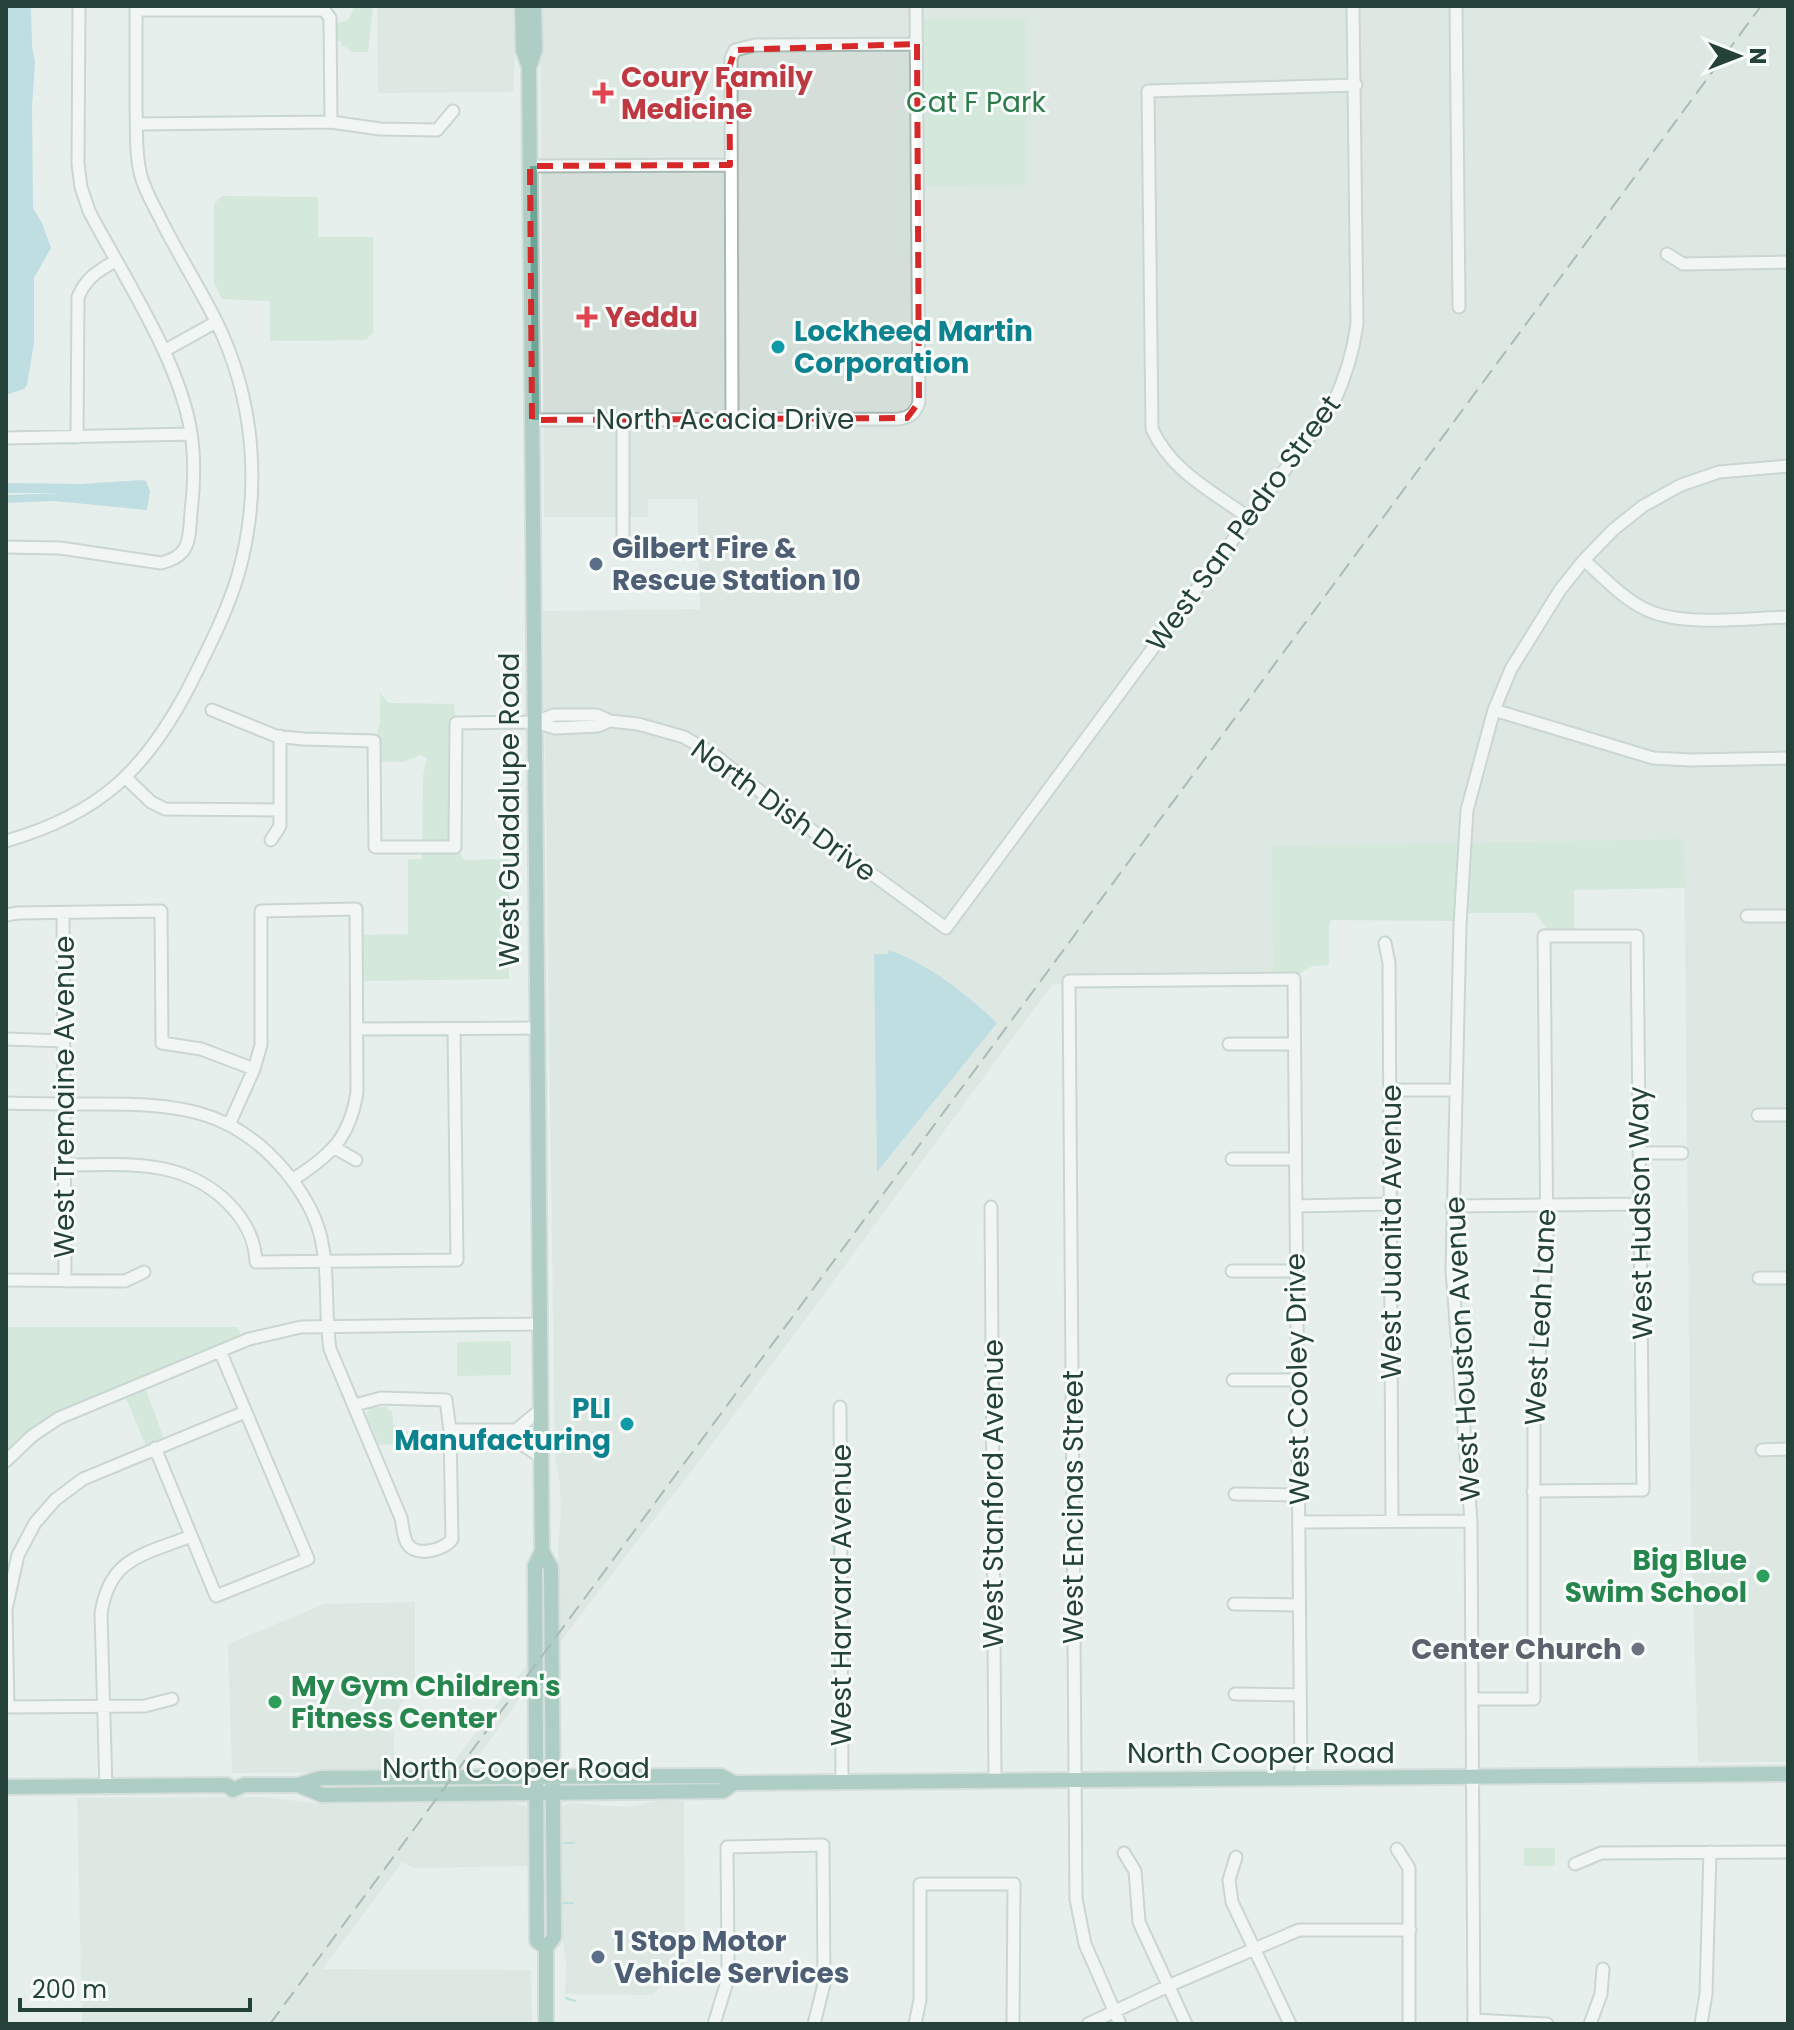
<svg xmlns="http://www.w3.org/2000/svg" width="1794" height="2030" font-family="Poppins,sans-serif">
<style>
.built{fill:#d4dfda}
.green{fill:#bfe0c8}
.water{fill:#8ec9d4}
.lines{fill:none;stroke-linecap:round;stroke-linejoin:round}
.stream{stroke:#8ec9d4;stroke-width:2}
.minor-casing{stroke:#a8b8b2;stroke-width:15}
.major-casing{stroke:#c2cac8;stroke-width:18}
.minor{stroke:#fff;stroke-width:11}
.major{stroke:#6aa596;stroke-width:14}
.rail{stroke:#5f7d75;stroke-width:2;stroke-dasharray:16 8;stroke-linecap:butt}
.marked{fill:none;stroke:#d62828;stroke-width:6;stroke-dasharray:16 10;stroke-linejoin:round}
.health-dot{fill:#e0444e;stroke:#f7fbf9;stroke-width:3}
.culture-dot{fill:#0f9aa8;stroke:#f7fbf9;stroke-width:3}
.service-dot{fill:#5c6f8a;stroke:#f7fbf9;stroke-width:3}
.leisure-dot{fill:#2e9e5b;stroke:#f7fbf9;stroke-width:3}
.worship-dot{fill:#6b7280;stroke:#f7fbf9;stroke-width:3}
.labels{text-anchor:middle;stroke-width:6;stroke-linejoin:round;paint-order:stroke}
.health-label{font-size:28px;font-weight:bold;fill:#be3a42;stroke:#f7fbf9;text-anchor:start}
.park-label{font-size:28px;fill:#2d7a4b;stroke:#f7fbf9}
.culture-label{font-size:28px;font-weight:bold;fill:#0d838f;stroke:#f7fbf9;text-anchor:start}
.street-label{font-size:28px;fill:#24423a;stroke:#f7fbf9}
.service-label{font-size:28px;font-weight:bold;fill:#4e5e75;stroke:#f7fbf9;text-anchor:start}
.leisure-label{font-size:28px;font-weight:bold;fill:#27864d;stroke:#f7fbf9;text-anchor:end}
.worship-label{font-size:28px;font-weight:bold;fill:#5b616d;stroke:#f7fbf9;text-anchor:end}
</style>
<rect width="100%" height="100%" fill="#e6efeb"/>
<path class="built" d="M 377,6 L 517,6 L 513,92 L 378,93 Z
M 540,6 L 1788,6 L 1788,1762 L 1698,1762 L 1691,1535 L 1684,840 L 1273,846 L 1273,973 L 1065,975 L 1064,984 L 1052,985 L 742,1405 L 560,1642 L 446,1802 L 515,1803 L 524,1806 L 528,1809 L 529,1816 L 529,1866 L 413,1868 L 402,1862 L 323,1969 L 531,1970 L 532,2024 L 82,2024 L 77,1798 L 264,1797 L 322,1804 L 422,1804 L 559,1622 L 558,1545 L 561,1517 L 560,1485 L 555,1458 L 543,611 L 700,609 L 697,499 L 648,499 L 648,517 L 544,517 Z
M 415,1602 L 415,1677 L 394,1718 L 394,1772 L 232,1773 L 228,1644 L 324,1604 Z
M 656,1801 L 684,1801 L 685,1964 L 652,1995 L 565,1994 L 566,1962 L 562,1937 L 562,1807 L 569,1803 L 629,1807 Z"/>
<path class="green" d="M 355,6 L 373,6 L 368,52 L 351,52 L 346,47 L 341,46 L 341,41 L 335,41 L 336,24 L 349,19 Z
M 924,19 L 1026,19 L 1027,185 L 925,186 Z
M 222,196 L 318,197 L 318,237 L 373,237 L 373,332 L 366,340 L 270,341 L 270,301 L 222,299 L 214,283 L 214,204 Z
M 380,693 L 389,703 L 454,704 L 456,723 L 455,847 L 465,860 L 509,859 L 509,979 L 356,981 L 356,935 L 408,934 L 408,859 L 422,859 L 423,776 L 427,758 L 420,755 L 403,762 L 374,761 L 374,741 L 380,723 Z
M 1684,839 L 1685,888 L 1574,890 L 1574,930 L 1548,930 L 1535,913 L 1457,913 L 1456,921 L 1331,920 L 1329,926 L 1329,965 L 1312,966 L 1299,974 L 1273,973 L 1272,846 Z
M 6,1327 L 237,1327 L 244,1341 L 143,1382 L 166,1444 L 148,1451 L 123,1391 L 59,1418 L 6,1461 Z
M 511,1341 L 511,1375 L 457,1376 L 457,1342 Z
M 371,1407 L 387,1407 L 388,1411 L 392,1411 L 393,1424 L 399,1431 L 414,1432 L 414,1443 L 379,1445 L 366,1415 Z
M 1524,1848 L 1555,1848 L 1555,1866 L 1524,1866 Z"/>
<path class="water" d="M 6,6 L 31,6 L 32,47 L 35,62 L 32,106 L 33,208 L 42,223 L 51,248 L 34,278 L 34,343 L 27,385 L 24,389 L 6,395 Z
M 142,480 L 146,481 L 150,491 L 147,510 L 55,501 L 6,503 L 6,495 L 63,493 L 6,493 L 6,483 L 81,484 Z
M 889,950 C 928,964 967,994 997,1023 L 877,1172 L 874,954 L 888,954 Z"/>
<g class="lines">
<path class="stream" d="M 564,1843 L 574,1843
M 564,1903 L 573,1903
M 566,1998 L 575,2001"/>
<defs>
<path id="minor" d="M 1456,6 L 1459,307
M 136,10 L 324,10 L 330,18 L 331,122
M 137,124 L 331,122 L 380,129 L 437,130 L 453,111
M 530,166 L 730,165
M 1667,254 L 1683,264 L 1788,262
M 164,351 L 216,322
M 732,418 L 731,58 L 735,50 L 755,45 L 917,44
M 623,419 L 623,542
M 532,420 L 899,419 C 911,417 915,413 919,402 L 916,6
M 77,437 L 78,297 C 86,278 98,271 115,261
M 6,438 L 191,434
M 1249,518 C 1212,491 1172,472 1152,429 L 1148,91 L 1356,85
M 6,547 L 60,548 L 161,563 C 191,556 189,539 191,512 C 194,486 195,458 191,433 C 180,361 123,276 89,211 L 81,187 L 78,164 L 79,6
M 1584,560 C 1603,577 1623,599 1647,610 C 1684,627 1747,618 1788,617
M 212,710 L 276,736 L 303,739 L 374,741 L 375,847 L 455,847 L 456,723 L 535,722 L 555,728 L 598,726 L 610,721
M 1494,710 L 1653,758 L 1691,760 L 1788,758
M 535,722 L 554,715 L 597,715 L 610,721 L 638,724 L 684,737 L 713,754 L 780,807 L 946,928 L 1332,406 C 1345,379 1353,354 1357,324 L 1353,6
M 125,777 L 151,802 L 165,809 L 280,810
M 271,840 L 280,826 L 280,736
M 6,841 C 101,814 148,768 192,681 C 209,647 227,612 238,575 C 262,491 255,400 216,321 C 199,287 178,254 161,220 C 154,206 145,191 141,176 C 135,155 137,131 136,109 C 136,75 136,40 136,6
M 63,913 L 65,1281
M 6,915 L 18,913 L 161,911 L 162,1043 L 201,1049 L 254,1069
M 1747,916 L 1788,916
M 1385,943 L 1389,963 L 1392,1521
M 357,1029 L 536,1028
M 6,1039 L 64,1041
M 1229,1044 L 1294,1044
M 1390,1090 L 1456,1090
M 6,1103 C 37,1104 67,1104 98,1104 C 174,1104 232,1107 285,1171 C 300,1189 314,1212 320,1234 C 330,1273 324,1311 330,1349 L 401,1518 C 403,1526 403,1537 407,1543 C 415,1558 445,1550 452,1539 L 450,1430 L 446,1400 L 381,1398 L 355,1405
M 1758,1115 L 1788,1115
M 229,1125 L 254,1069 L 261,1045 L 261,911 L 356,909 L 357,1092 C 350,1138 330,1156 292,1180
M 335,1148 L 356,1160
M 1639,1153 L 1682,1153
M 1232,1159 L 1295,1159
M 64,1165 C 123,1165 182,1157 228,1203 C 245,1220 255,1238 256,1262 L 457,1260 L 454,1029
M 1296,1206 L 1391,1204
M 1452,1206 L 1640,1204
M 991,1207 L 995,1781
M 1232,1271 L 1296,1271
M 1759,1278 L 1788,1278
M 6,1280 L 125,1281 L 144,1272
M 1233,1380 L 1297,1380
M 840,1407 L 842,1782
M 450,1430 L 516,1430 L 540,1410
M 450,1441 L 515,1440 L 540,1456
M 155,1448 L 216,1596 L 308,1559 L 220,1351
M 1762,1450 L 1788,1449
M 6,1461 L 32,1436 L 59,1418 L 249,1339 L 301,1327 L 539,1324
M 1235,1494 L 1298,1495
M 1299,1522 L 1471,1521
M 1234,1604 L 1299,1605
M 1235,1694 L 1300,1695
M 172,1699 L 145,1706 L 8,1707 L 6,1609 L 18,1555 L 35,1523 L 55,1500 L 83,1479 L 245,1412
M 1473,1699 L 1534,1699 L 1534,1422 L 1547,1250 L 1544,936 L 1637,936 L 1643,1490 L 1533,1491
M 106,1788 L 101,1614 C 109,1557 144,1555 191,1536
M 1397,1849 L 1409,1868 L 1409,2024
M 1124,1853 L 1135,1871 L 1139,1922 L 1186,2024
M 1236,1857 L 1229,1880 L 1232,1902 L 1290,2024
M 1575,1864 L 1601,1853 L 1788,1852
M 1474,2020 L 1547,2024
M 714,2024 L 726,1985 L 728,1964 L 727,1847 L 823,1845 L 824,1984 L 814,2024
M 915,2024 L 920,2000 L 920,1884 L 1014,1884 L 1013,2024
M 1088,2024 L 1168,1986 L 1299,1930 L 1410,1930
M 1120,2024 L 1085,1944 L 1076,1899 L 1069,981 L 1294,979 L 1301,1779
M 1474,2024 L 1471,1521 L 1452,1270 L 1460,925 L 1467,810 L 1494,710 L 1511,669 L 1560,590 L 1584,560 L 1613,530 L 1643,506 L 1681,485 L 1719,472 L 1788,466
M 1590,2024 L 1601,1994 L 1603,1969
M 1701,2024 L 1706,1994 L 1710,1852"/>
<path id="major" d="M 522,6 L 523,50 L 529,67
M 534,6 L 535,50 L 529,68 L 542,1551 L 535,1566 L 537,1941 L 546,1948
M 542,1551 L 551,1568 L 554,1937 L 546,1948 L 546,2024
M 298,1785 L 322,1795 L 723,1791 L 734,1783
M 6,1787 L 227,1785 L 233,1790 L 244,1785 L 298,1785 L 321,1778 L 721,1776 L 734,1783 L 1788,1774"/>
</defs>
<use href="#minor" class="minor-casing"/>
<use href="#major" class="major-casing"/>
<use href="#minor" class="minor"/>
<use href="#major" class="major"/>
<path class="rail" d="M 270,2024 L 1761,6"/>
</g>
<path d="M0 0H1794V2030H0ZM 917,44 L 919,402 L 907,418 L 532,420 L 530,166 L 730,165 L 729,68 L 735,50 Z" fill="#e6efeb" fill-opacity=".55" fill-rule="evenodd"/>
<path class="marked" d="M 917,44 L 919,402 L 907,418 L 532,420 L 530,166 L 730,165 L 729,68 L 735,50 Z"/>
<g class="health-dot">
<path d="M599 81h8v8h8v8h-8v8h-8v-8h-8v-8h8z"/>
<path d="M583 305h8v8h8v8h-8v8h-8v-8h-8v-8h8z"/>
</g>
<g class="culture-dot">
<circle cx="778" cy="347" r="8"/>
<circle cx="627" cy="1424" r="8"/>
</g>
<g class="service-dot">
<circle cx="596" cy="564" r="8"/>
<circle cx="598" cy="1957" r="8"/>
</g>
<g class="leisure-dot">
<circle cx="1763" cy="1576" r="8"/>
<circle cx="275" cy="1702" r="8"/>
</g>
<circle class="worship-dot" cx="1638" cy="1649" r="8"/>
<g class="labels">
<g class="health-label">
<text x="621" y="87">Coury Family<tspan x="621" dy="32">Medicine</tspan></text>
<text x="605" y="327">Yeddu</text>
</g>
<g class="park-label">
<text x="976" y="112">Cat F Park</text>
</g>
<g class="culture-label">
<text x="794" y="341">Lockheed Martin<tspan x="794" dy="32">Corporation</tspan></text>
<text x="611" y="1418" text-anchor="end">PLI<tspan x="611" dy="32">Manufacturing</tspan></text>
</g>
<g class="street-label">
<text x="725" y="429">North Acacia Drive</text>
<text transform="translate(1243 523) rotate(-54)" y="10">West San Pedro Street</text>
<text transform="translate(509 810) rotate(-90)" y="10">West Guadalupe Road</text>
<text transform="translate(784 810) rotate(36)" y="10">North Dish Drive</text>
<text transform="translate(64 1097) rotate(-90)" y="10">West Tremaine Avenue</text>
<text transform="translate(1640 1213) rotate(-91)" y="10">West Hudson Way</text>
<text transform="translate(1391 1232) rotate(-90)" y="10">West Juanita Avenue</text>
<text transform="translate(1540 1317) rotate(-87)" y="10">West Leah Lane</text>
<text transform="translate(1462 1349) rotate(-93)" y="10">West Houston Avenue</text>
<text transform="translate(1297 1379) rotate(-91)" y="10">West Cooley Drive</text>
<text transform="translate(993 1494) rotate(-90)" y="10">West Stanford Avenue</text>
<text transform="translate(1073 1507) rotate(-90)" y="10">West Encinas Street</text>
<text transform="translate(841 1595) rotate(-90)" y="10">West Harvard Avenue</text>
<text x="1261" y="1763">North Cooper Road</text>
<text x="516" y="1778">North Cooper Road</text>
</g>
<g class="service-label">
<text x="612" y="558">Gilbert Fire &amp;<tspan x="612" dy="32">Rescue Station 10</tspan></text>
<text x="614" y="1951">1 Stop Motor<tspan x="614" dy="32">Vehicle Services</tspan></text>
</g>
<g class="leisure-label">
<text x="1747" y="1570">Big Blue<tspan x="1747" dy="32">Swim School</tspan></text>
<text x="291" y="1696" text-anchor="start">My Gym Children's<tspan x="291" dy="32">Fitness Center</tspan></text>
</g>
<g class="worship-label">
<text x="1622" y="1659">Center Church</text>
</g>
</g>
<rect width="1794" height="2030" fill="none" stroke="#24423a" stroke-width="16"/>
<g transform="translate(1738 56) rotate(90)" stroke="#f7fbf9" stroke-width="6" paint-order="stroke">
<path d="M0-6L14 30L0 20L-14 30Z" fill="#24423a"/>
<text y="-12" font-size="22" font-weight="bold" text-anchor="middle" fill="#24423a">N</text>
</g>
<path d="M20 1998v12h230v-12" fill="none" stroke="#24423a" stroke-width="4"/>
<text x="32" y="1998" font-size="24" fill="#24423a" stroke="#f7fbf9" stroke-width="6" paint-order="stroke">200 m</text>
</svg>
